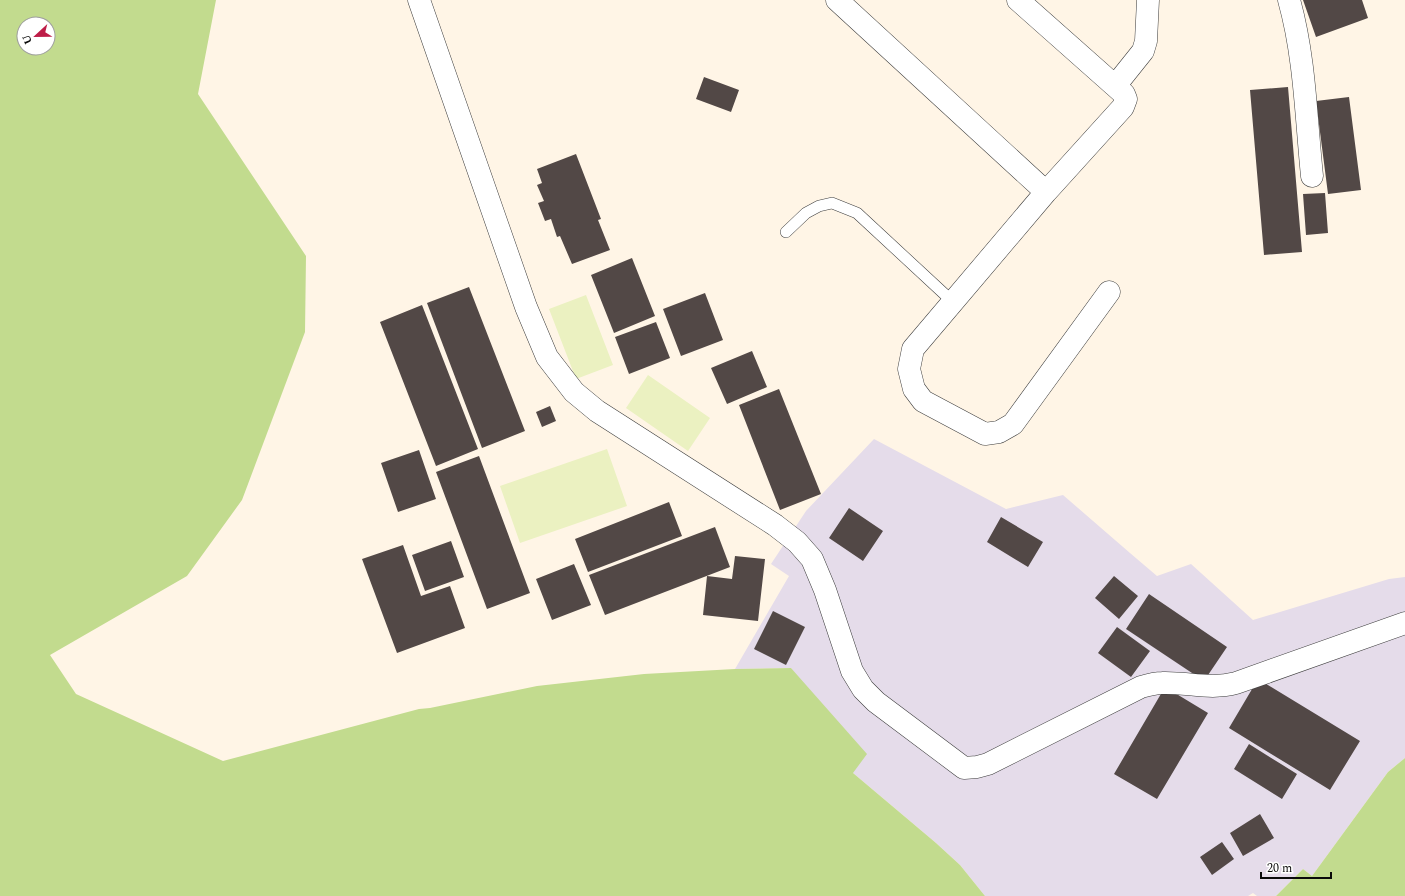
<svg xmlns="http://www.w3.org/2000/svg" width="1405" height="896" font-family="Spectral,serif">
<style>
.industrial{fill:#e5dcea}
.forest{fill:#c2db8e;fill-rule:evenodd}
.pitch{fill:#ebf1c1}
.building{fill:#524846}
.lines{fill:none;stroke-linecap:round;stroke-linejoin:round}
.lane-casing{stroke:#3d3d3d;stroke-width:12}
.street-casing{stroke:#3d3d3d;stroke-width:23}
.lane{stroke:#fff;stroke-width:11}
.street{stroke:#fff;stroke-width:22}
</style>
<rect width="100%" height="100%" fill="#fff5e6"/>
<path class="industrial" d="M 874,439 L 1006,509 L 1063,495 L 1130,553 L 1157,576 L 1191,564 L 1253,620 L 1389,579 L 1405,577 L 1405,758 L 1388,772 L 1312,876 L 1303,869 L 1276,896 L 1257,896 L 1253,893 L 1248,896 L 985,896 L 960,865 L 936,843 L 853,773 L 791,668 L 735,669 L 789,576 L 771,564 L 806,511 Z"/>
<path class="forest" d="M 0,0 L 216,0 L 198,94 L 306,256 L 305,332 L 242,500 L 187,576 L 50,655 L 76,694 L 223,761 L 419,709 L 430,708 L 537,686 L 644,674 L 735,669 L 791,668 L 867,754 L 853,773 L 936,843 L 960,865 L 985,896 L 0,896 ZM 24,24 L 48,24 L 48,48 L 24,48 Z
M 1405,758 L 1405,896 L 1276,896 L 1303,869 L 1312,876 L 1388,772 Z"/>
<path class="pitch" d="M 586,295 L 613,365 L 576,379 L 549,309 Z
M 648,375 L 710,418 L 688,451 L 626,408 Z
M 607,449 L 627,506 L 520,543 L 500,486 Z"/>
<path class="building" d="M 1303,0 L 1362,0 L 1368,18 L 1316,37 Z
M 704,77 L 739,90 L 731,112 L 696,99 Z
M 1288,87 L 1302,252 L 1264,255 L 1250,90 Z
M 1349,97 L 1361,190 L 1328,194 L 1316,101 Z
M 576,154 L 601,219 L 598,220 L 610,250 L 572,264 L 560,236 L 557,237 L 551,219 L 545,221 L 538,203 L 544,201 L 537,185 L 542,183 L 537,169 Z
M 1325,193 L 1328,233 L 1306,235 L 1303,194 Z
M 632,258 L 655,316 L 614,333 L 591,275 Z
M 469,287 L 525,431 L 482,448 L 427,303 Z
M 705,293 L 723,340 L 681,356 L 663,309 Z
M 422,305 L 478,449 L 436,466 L 380,322 Z
M 656,322 L 670,358 L 629,374 L 615,337 Z
M 752,351 L 767,387 L 727,404 L 711,368 Z
M 779,389 L 821,494 L 780,510 L 739,405 Z
M 550,406 L 556,421 L 542,427 L 536,412 Z
M 419,450 L 436,499 L 398,512 L 381,463 Z
M 479,456 L 530,593 L 487,609 L 436,472 Z
M 669,502 L 682,536 L 588,572 L 575,539 Z
M 849,508 L 883,531 L 863,561 L 829,538 Z
M 1001,517 L 1043,542 L 1028,567 L 987,542 Z
M 715,527 L 730,567 L 605,615 L 589,575 Z
M 451,541 L 464,577 L 425,591 L 412,555 Z
M 403,545 L 421,596 L 450,586 L 465,628 L 397,653 L 362,559 Z
M 735,556 L 765,559 L 758,621 L 703,615 L 707,576 L 732,579 Z
M 574,564 L 591,605 L 552,620 L 536,579 Z
M 1114,576 L 1138,596 L 1119,619 L 1095,598 Z
M 1149,594 L 1227,647 L 1204,681 L 1126,629 Z
M 773,611 L 805,627 L 786,665 L 754,649 Z
M 1117,627 L 1150,651 L 1131,677 L 1098,653 Z
M 1258,679 L 1360,741 L 1330,790 L 1229,728 Z
M 1165,687 L 1208,713 L 1157,799 L 1114,774 Z
M 1249,744 L 1297,774 L 1282,799 L 1234,769 Z
M 1260,814 L 1274,838 L 1243,856 L 1230,833 Z
M 1222,842 L 1234,859 L 1212,875 L 1200,857 Z"/>
<g class="lines">
<defs>
<path id="lane" d="M 786,232 L 806,213 L 819,206 L 832,203 L 857,213 L 953,302"/>
<path id="street" d="M 419,0 L 526,307 L 547,357 L 574,392 L 597,411 L 775,525 L 797,542 L 812,559 L 825,590 L 852,671 L 863,689 L 876,702 L 964,768 L 977,767 L 988,764 L 1141,687 C 1148,685 1155,683 1162,683 C 1187,682 1211,690 1236,683 L 1405,623
M 837,0 L 1046,192
M 1018,0 L 1124,94 L 1126,99 L 1123,107 L 1046,192 L 913,349 L 909,369 L 914,389 L 923,401 L 985,434 L 999,432 L 1013,424 L 1109,292
M 1289,0 C 1305,57 1306,118 1312,176
M 1115,86 L 1143,51 L 1146,41 L 1148,0"/>
</defs>
<use href="#lane" class="lane-casing"/>
<use href="#street" class="street-casing"/>
<use href="#lane" class="lane"/>
<use href="#street" class="street"/>
</g>
<g transform="translate(36 36) rotate(248)"><circle r="19" fill="#ffffff" stroke="#9d9d9d"/>
<path d="M0-3L7 15L0 10L-7 15Z" fill="#be1d48"/>
<text y="-6" font-size="11" font-weight="bold" text-anchor="middle" fill="#0a0a0a">U</text>
</g>
<path d="M1261 872v6h70v-6" fill="none" stroke="#0a0a0a" stroke-width="2"/>
<text x="1267" y="872" font-size="12" fill="#0a0a0a" stroke="#ffffff" stroke-width="3" paint-order="stroke">20 m</text>
</svg>
